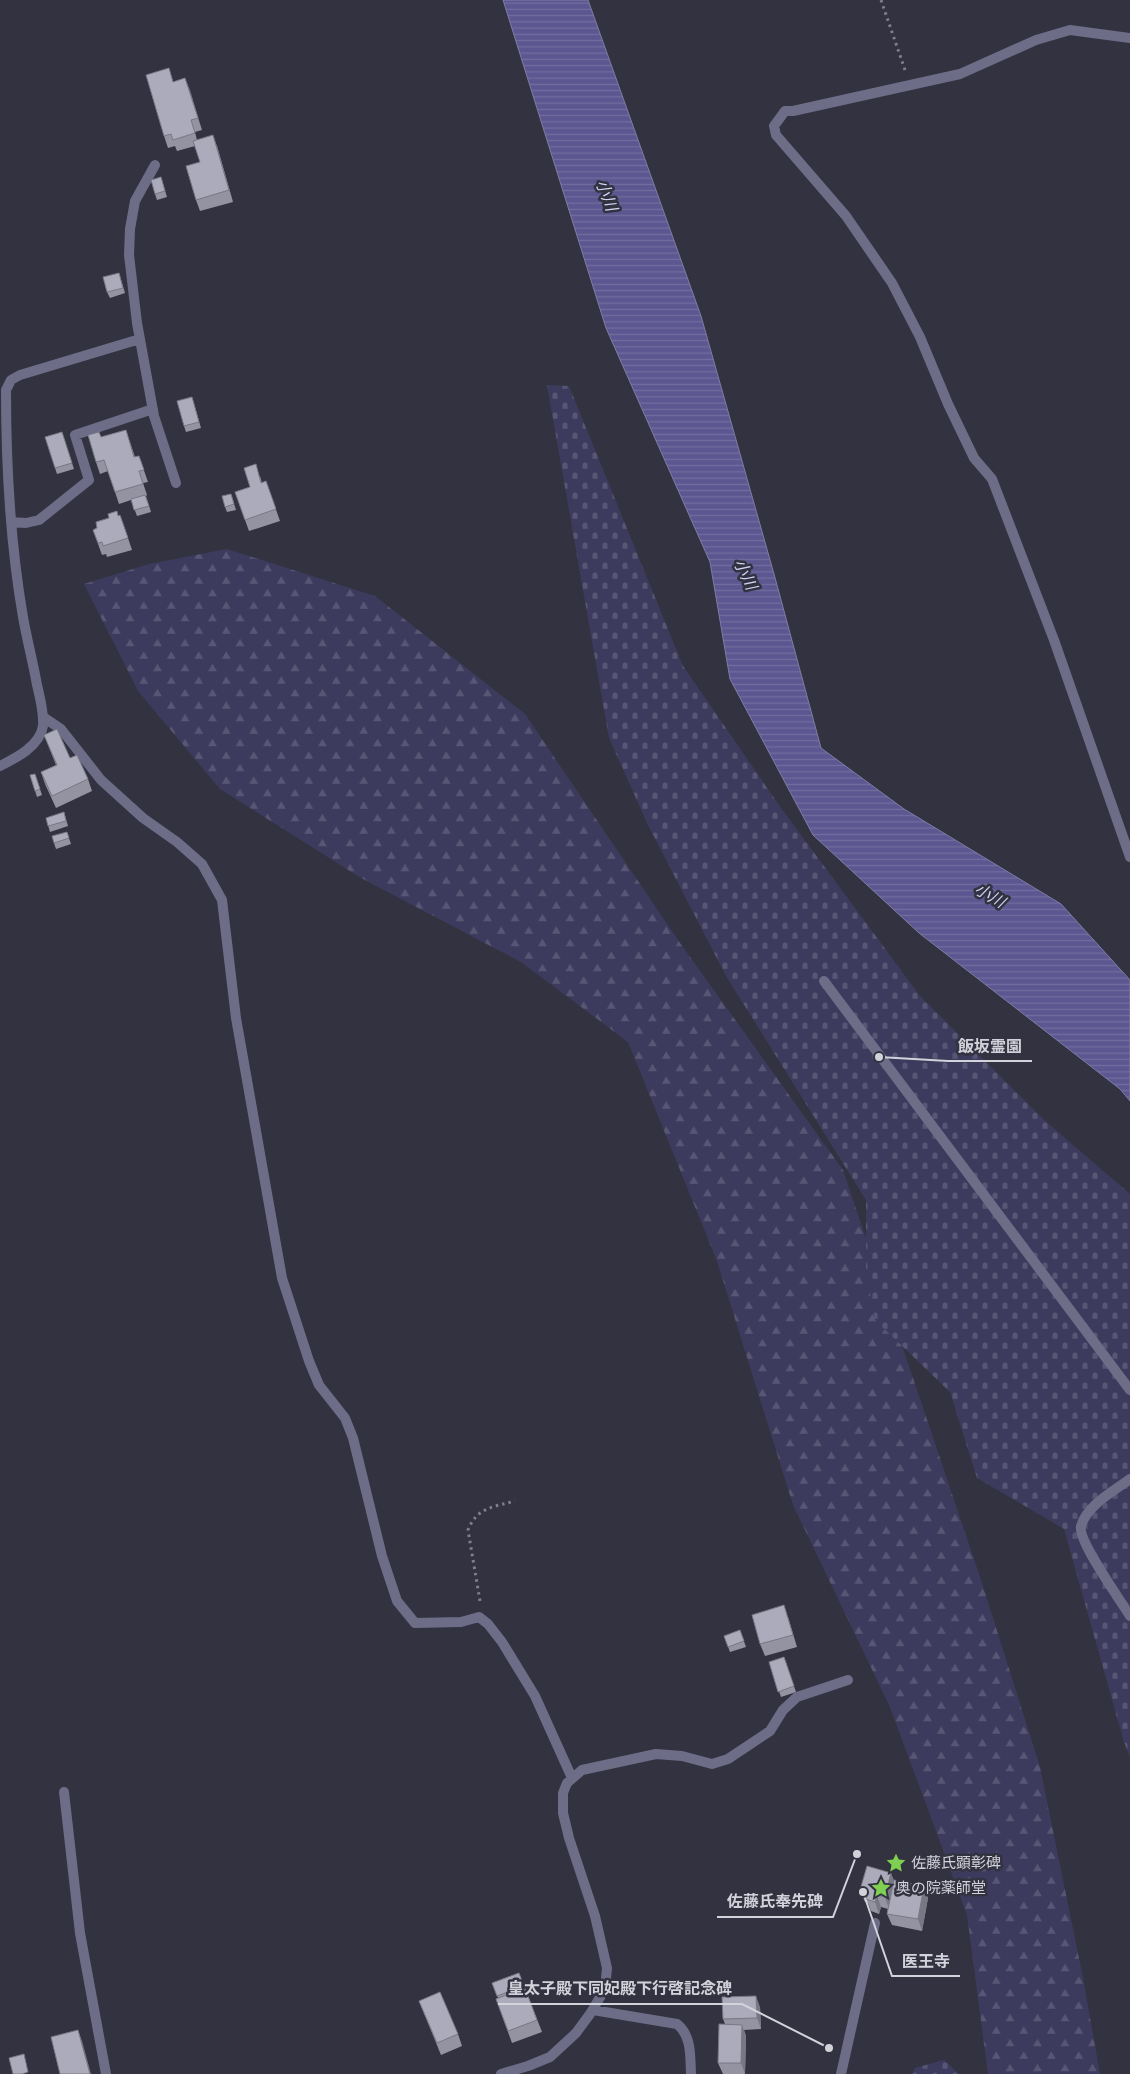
<svg xmlns="http://www.w3.org/2000/svg" width="1130" height="2074" font-family="Inter,'Noto Sans JP',sans-serif">
<style>
.forest{fill:url(#forest-firs)}
.cemetery{fill:url(#cemetery-stones)}
.water{fill:url(#water-rules);stroke:#7f7ca6}
.lines{fill:none;stroke-linecap:round;stroke-linejoin:round}
.path{stroke:#80808c;stroke-width:3;stroke-dasharray:2.5 4;stroke-linecap:butt}
.service{stroke:#6e6d88;stroke-width:10}
.minor{stroke:#6e6d88;stroke-width:10}
.wall{fill:#9393a2}
.shaded-wall{fill:#787884}
.building{fill:#ababbc;stroke:#787884}
.labels{text-anchor:middle;stroke-width:5;stroke-linejoin:round;paint-order:stroke}
.poi-label{font-size:15px;fill:#d2d2db;stroke:#323240;text-anchor:start}
.water-label{font-size:16px;font-style:italic;fill:#d3d2f5;stroke:#323240}
.leader{fill:none;stroke:#d2d2db;stroke-width:2}
.callout-dot{fill:#d2d2db;stroke:#323240;stroke-width:2}
.callout-label{font-size:16px;text-anchor:middle;font-weight:bold;fill:#d2d2db;stroke:#323240;stroke-width:5;stroke-linejoin:round;paint-order:stroke}
</style>
<defs>
<pattern id="forest-firs" width="22" height="20" patternUnits="userSpaceOnUse" patternTransform="scale(1.25)"><rect width="22" height="20" fill="#3d3b5d"/><path d="M5 1l3.5 6h-7zM16 11l3.5 6h-7z" fill="#585674"/></pattern>
<pattern id="cemetery-stones" width="16" height="16" patternUnits="userSpaceOnUse" patternTransform="scale(1.25)"><rect width="16" height="16" fill="#3d3b5d"/><path d="M2 7V4a2 2 0 0 1 4 0v3zM10 15v-3a2 2 0 0 1 4 0v3z" fill="#585674"/></pattern>
<pattern id="water-rules" width="6" height="5" patternUnits="userSpaceOnUse" patternTransform="scale(1.25)"><rect width="6" height="5" fill="#5c5790"/><path d="M0 2.5h6" fill="none" stroke="#726e9f"/></pattern>
</defs>
<rect width="100%" height="100%" fill="#323240"/>
<path class="forest" d="M 227,549 L 375,596 L 525,714 L 680,943 L 843,1170 L 981,1580 L 1040,1767 L 1083,1978 L 1100,2074 L 988,2074 L 967,1915 L 890,1707 L 793,1505 L 717,1261 L 628,1042 L 521,962 L 361,878 L 220,789 L 138,691 L 84,584 L 149,564 Z"/>
<path class="cemetery" d="M 547,385 L 569,386 L 683,666 L 781,808 L 920,996 L 1043,1119 L 1130,1194 L 1130,1757 L 1124,1742 L 1064,1529 L 977,1478 L 950,1392 L 875,1320 L 866,1273 L 866,1200 L 726,976 L 647,823 L 609,738 Z
M 944,2060 L 959,2074 L 912,2074 L 915,2068 Z"/>
<path class="water" d="M 503,0 L 588,0 L 701,316 L 774,574 L 821,748 L 904,809 L 1061,904 L 1130,980 L 1130,1101 L 1120,1089 L 919,933 L 813,835 L 730,679 L 710,562 L 606,328 Z"/>
<g class="lines">
<path class="path" d="M 881,0 L 905,70
M 480,1601 L 468,1530 C 477,1507 494,1507 515,1501"/>
<path class="service" d="M 824,981 L 1130,1390
M 1130,1479 C 1114,1491 1087,1505 1081,1526 C 1077,1540 1121,1601 1130,1616
M 841,2074 L 875,1923"/>
<path class="minor" d="M 1130,38 L 1070,30 L 1036,40 L 960,74 L 793,111 L 785,111 L 774,126 L 776,135 L 846,216 L 892,283 L 920,337 L 948,404 L 974,458 L 992,479 L 1054,640 L 1130,857
M 155,165 L 135,201 L 130,229 L 129,255 L 137,323 L 154,416 L 176,483
M 11,522 L 26,523 L 39,520 L 89,480 L 75,435 L 153,409
M 43,717 L 61,729 L 101,780 L 143,818 L 177,842 L 202,864 L 222,900 L 236,1018 L 282,1278 L 309,1361 L 319,1385 L 345,1418 L 353,1438 L 382,1556 L 397,1601 L 415,1623 L 461,1622 L 479,1617 L 488,1624 L 502,1642 L 535,1696 L 572,1778
M 0,766 C 16,758 40,746 43,726 C 44,712 40,698 37,685 C 33,662 27,640 23,617 C 10,542 6,466 6,390 L 11,380 L 20,375 L 140,339
M 64,1792 L 80,1933 L 106,2074
M 593,2010 L 677,2024 C 692,2036 690,2056 691,2074
M 501,2074 L 528,2066 L 550,2057 L 576,2033 L 590,2014 L 605,1989 L 607,1968 L 595,1916 L 569,1838 L 563,1813 L 563,1793 L 567,1783 L 582,1770 L 656,1754 L 682,1756 L 712,1764 L 728,1759 L 770,1731 L 783,1710 L 797,1697 L 848,1680"/>
</g>
<path class="wall" d="M 185,78 L 202,130 L 195,132 L 197,140 L 217,146 L 233,202 L 200,211 L 196,200 L 200,162 L 195,146 L 177,151 L 175,146 L 168,148 L 164,136 L 174,82 Z
M 161,177 L 167,197 L 157,200 L 155,194 Z
M 119,273 L 125,293 L 110,298 L 107,292 Z
M 192,397 L 201,428 L 186,432 L 184,426 Z
M 126,430 L 135,457 L 139,456 L 148,482 L 143,483 L 147,495 L 146,496 L 151,512 L 137,516 L 131,500 L 119,504 L 108,471 L 100,474 L 96,462 L 101,437 Z
M 62,432 L 74,469 L 57,474 L 55,468 Z
M 260,476 L 262,483 L 266,481 L 280,521 L 249,531 L 235,492 L 250,487 Z
M 231,494 L 236,510 L 227,512 L 225,507 Z
M 118,515 L 124,526 L 132,550 L 107,557 L 106,554 L 102,555 L 93,530 L 97,528 Z
M 44,735 L 70,758 L 88,779 L 92,791 L 56,808 L 45,784 L 41,772 L 56,765 Z
M 35,774 L 42,795 L 37,797 L 30,775 Z
M 64,812 L 68,826 L 50,832 L 46,818 Z
M 67,832 L 71,844 L 56,849 L 54,843 Z
M 788,1617 L 797,1647 L 765,1656 L 760,1644 Z
M 740,1630 L 746,1647 L 730,1652 L 724,1636 Z
M 784,1657 L 796,1692 L 781,1697 L 769,1662 Z
M 894,1880 L 924,1886 L 928,1898 L 922,1931 L 892,1925 L 887,1914 L 888,1909 L 881,1907 L 879,1914 L 871,1911 L 868,1903 L 865,1902 L 860,1890 Z
M 519,1973 L 542,2032 L 512,2043 L 496,1999 L 498,1998 L 492,1983 Z
M 419,2001 L 458,2034 L 462,2046 L 441,2055 Z
M 760,2007 L 761,2029 L 744,2030 L 746,2036 L 745,2074 L 723,2074 L 718,2063 L 725,2024 L 723,2019 Z"/>
<path class="shaded-wall" d="M 185,78 L 190,90 L 202,130 L 198,118 Z
M 213,135 L 217,146 L 233,202 L 229,190 Z
M 891,1873 L 896,1885 L 889,1909 L 885,1897 Z
M 924,1886 L 928,1898 L 922,1931 L 918,1919 Z
M 877,1895 L 881,1907 L 879,1914 L 875,1902 Z
M 756,1996 L 760,2007 L 761,2029 L 757,2018 Z
M 742,2025 L 746,2036 L 745,2074 L 741,2063 Z
M 78,2030 L 82,2041 L 91,2074 L 90,2074 Z"/>
<path class="building" d="M 169,68 L 173,82 L 185,78 L 198,118 L 191,120 L 195,133 L 173,140 L 171,134 L 164,136 L 146,75 Z
M 213,135 L 229,190 L 196,200 L 186,166 L 200,162 L 193,141 Z
M 161,177 L 165,191 L 155,194 L 151,180 Z
M 119,273 L 123,288 L 107,292 L 103,277 Z
M 192,397 L 199,422 L 184,426 L 177,401 Z
M 126,430 L 134,457 L 139,456 L 144,470 L 139,471 L 143,484 L 115,492 L 104,460 L 96,462 L 88,435 L 99,432 L 101,437 Z
M 62,432 L 72,463 L 55,468 L 45,437 Z
M 256,464 L 261,483 L 266,481 L 276,509 L 245,520 L 235,492 L 250,487 L 244,468 Z
M 231,494 L 234,504 L 225,507 L 222,496 Z
M 145,495 L 149,506 L 134,510 L 131,499 Z
M 117,511 L 118,516 L 120,515 L 128,538 L 103,546 L 102,542 L 98,543 L 93,530 L 97,528 L 96,522 L 109,518 L 108,514 Z
M 57,729 L 70,758 L 77,755 L 88,779 L 52,796 L 41,772 L 57,765 L 44,735 Z
M 35,774 L 40,789 L 35,791 L 30,775 Z
M 64,812 L 66,821 L 48,826 L 46,818 Z
M 67,832 L 69,838 L 54,843 L 52,836 Z
M 784,1605 L 793,1635 L 760,1644 L 752,1615 Z
M 740,1630 L 744,1641 L 728,1647 L 724,1636 Z
M 784,1657 L 794,1686 L 778,1692 L 769,1662 Z
M 867,1866 L 891,1873 L 885,1897 L 877,1895 L 875,1902 L 866,1899 L 869,1893 L 860,1890 Z
M 894,1880 L 924,1886 L 918,1919 L 887,1914 Z
M 519,1973 L 524,1986 L 497,1996 L 492,1983 Z
M 525,1988 L 537,2020 L 508,2031 L 496,1999 Z
M 440,1992 L 458,2034 L 437,2043 L 419,2001 Z
M 756,1996 L 757,2018 L 723,2019 L 722,1997 Z
M 719,2024 L 742,2025 L 741,2063 L 718,2063 Z
M 78,2030 L 90,2074 L 60,2074 L 51,2037 Z
M 24,2054 L 28,2072 L 22,2074 L 13,2074 L 9,2058 Z"/>
<defs>
<symbol id="sight-bare" viewBox="-9 -9 18 18"><path d="M0-6L1.8-2.2L6-1.7L2.9 1.2L3.7 5.4L0 3.3L-3.7 5.4L-2.9 1.2L-6-1.7L-1.8-2.2Z" fill="#7fd052" stroke="#323240" stroke-width="2.5" paint-order="stroke"/></symbol>
</defs>
<g fill-rule="evenodd">
<use href="#sight-bare" x="882" y="1849" width="28" height="28"/>
<use href="#sight-bare" x="867" y="1874" width="28" height="28"/>
</g>
<g class="labels">
<g class="poi-label">
<text x="911" y="1868">佐藤氏顕彰碑</text>
<text x="896" y="1893">奥の院薬師堂</text>
</g>
<g class="water-label">
<text transform="translate(607 195) rotate(69)" y="6">小川</text>
<text transform="translate(746 574) rotate(64)" y="6">小川</text>
<text transform="translate(990 895) rotate(30)" y="6">小川</text>
</g>
</g>
<path class="leader" d="M879 1057L948 1061H1032M857 1854L833 1917H717M863 1892L892 1976H960M829 2048L742 2004H498"/>
<g class="callout-dot">
<circle cx="879" cy="1057" r="5"/>
<circle cx="857" cy="1854" r="5"/>
<circle cx="863" cy="1892" r="5"/>
<circle cx="829" cy="2048" r="5"/>
</g>
<g class="callout-label">
<text x="990" y="1052">飯坂霊園</text>
<text x="775" y="1907">佐藤氏奉先碑</text>
<text x="926" y="1967">医王寺</text>
<text x="620" y="1994">皇太子殿下同妃殿下行啓記念碑</text>
</g>
</svg>
